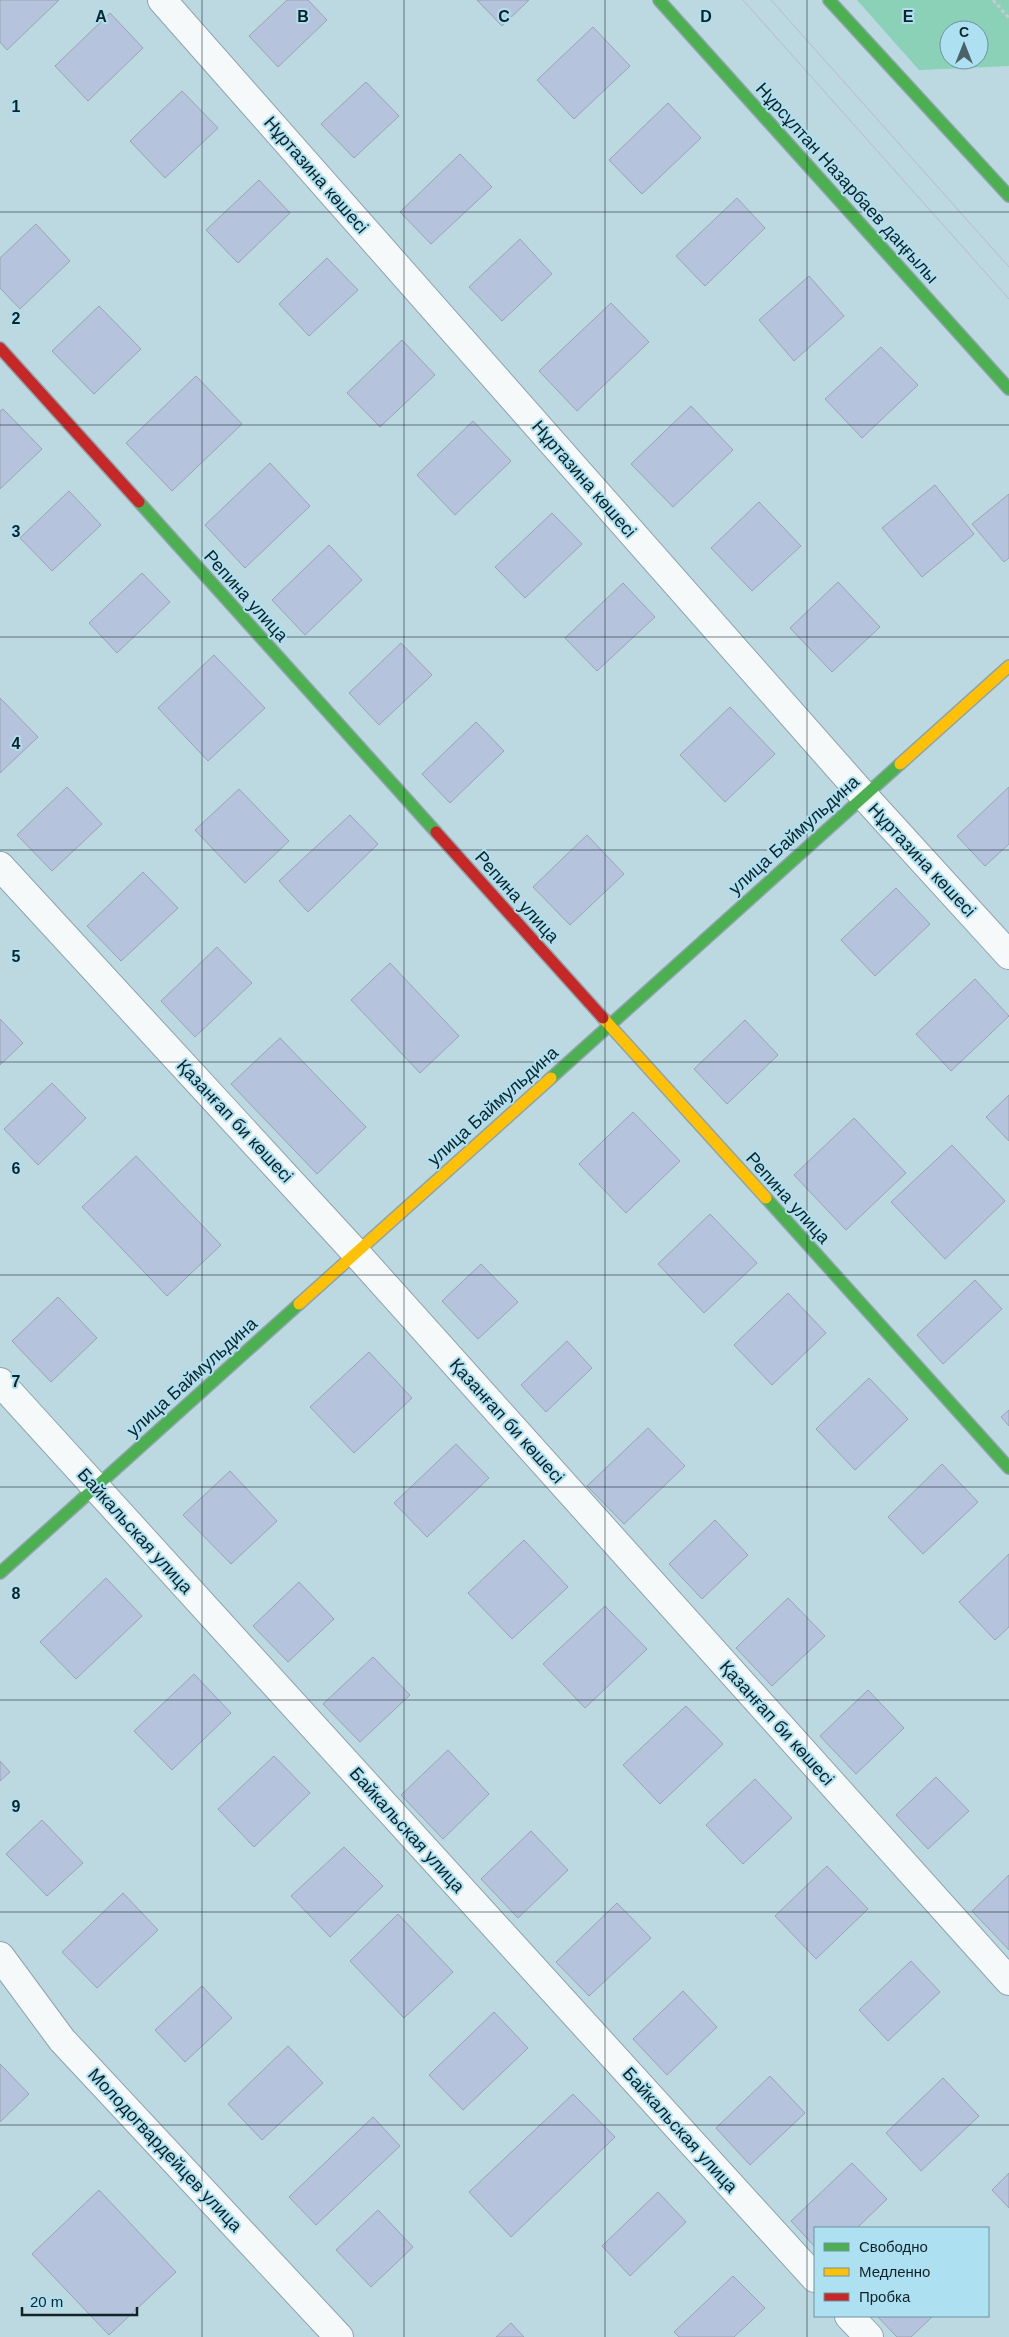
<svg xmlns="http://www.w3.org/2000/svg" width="1009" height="2337" font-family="Helvetica,sans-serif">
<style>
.green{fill:#8ad1b8;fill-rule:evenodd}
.building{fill:#b5c3dd;stroke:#98a5b1}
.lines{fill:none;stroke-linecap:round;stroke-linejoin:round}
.street-casing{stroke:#8ea4ac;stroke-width:30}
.fast-casing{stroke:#8ea4ac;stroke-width:14}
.slow-casing{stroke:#8ea4ac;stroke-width:14}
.jam-casing{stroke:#8ea4ac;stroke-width:14}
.path{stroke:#c3cbce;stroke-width:3;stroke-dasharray:4 2.5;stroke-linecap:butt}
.street{stroke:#f5f9fa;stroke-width:28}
.fast{stroke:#4caf50;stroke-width:11}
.slow{stroke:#ffc107;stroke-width:11}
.jam{stroke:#c62828;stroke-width:11}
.tram{stroke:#b7bec1;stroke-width:1}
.grid{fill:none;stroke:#0f2329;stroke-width:1;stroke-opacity:0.55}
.labels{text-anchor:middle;stroke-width:4;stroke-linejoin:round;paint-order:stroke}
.street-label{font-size:18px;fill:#0f2329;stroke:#ade0f0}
.grid-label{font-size:16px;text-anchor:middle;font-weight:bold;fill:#0f2329;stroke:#ade0f0;stroke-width:4;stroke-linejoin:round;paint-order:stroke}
</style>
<rect width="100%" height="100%" fill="#bcd8e1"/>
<path class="green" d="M 857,0 L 1009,0 L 1009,66 L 919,70 ZM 949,30 L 979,30 L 979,60 L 949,60 Z"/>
<path class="building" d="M 0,0 L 59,0 L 7,50 L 0,42 Z
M 287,0 L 308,0 L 327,20 L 278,67 L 249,36 Z
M 477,0 L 529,0 L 502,26 Z
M 110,13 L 143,48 L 88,101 L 55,66 Z
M 593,27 L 630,66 L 574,119 L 537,80 Z
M 366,82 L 399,116 L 354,158 L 321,124 Z
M 182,91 L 218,128 L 165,178 L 130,141 Z
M 668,103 L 701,138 L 642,194 L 609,160 Z
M 460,154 L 492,187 L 431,244 L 400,212 Z
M 259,180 L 290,213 L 238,263 L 206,230 Z
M 737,198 L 765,228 L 705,286 L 676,256 Z
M 36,224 L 70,261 L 20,309 L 0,288 L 0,258 Z
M 520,239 L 552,274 L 502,321 L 469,287 Z
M 327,258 L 358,290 L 309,336 L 279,304 Z
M 809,276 L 844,316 L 794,361 L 759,320 Z
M 611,303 L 649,342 L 577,411 L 539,371 Z
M 99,306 L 141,349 L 94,394 L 52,351 Z
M 402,340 L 435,375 L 380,427 L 347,393 Z
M 881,347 L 918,385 L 862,438 L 825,399 Z
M 196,376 L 242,424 L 172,491 L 126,443 Z
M 691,406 L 733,450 L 673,507 L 631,464 Z
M 3,409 L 42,449 L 0,489 L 0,411 Z
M 473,421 L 511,461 L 455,515 L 417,475 Z
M 270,463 L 310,506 L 245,568 L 205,525 Z
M 935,485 L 974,534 L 922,577 L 882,528 Z
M 69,491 L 101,525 L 52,571 L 20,538 Z
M 1009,494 L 1009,558 L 1004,562 L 972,524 Z
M 759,502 L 801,546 L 752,591 L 711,548 Z
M 552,513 L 582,544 L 525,598 L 495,567 Z
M 329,545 L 362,580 L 305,635 L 272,600 Z
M 142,573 L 170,602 L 117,653 L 89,623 Z
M 838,582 L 880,627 L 832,672 L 790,628 Z
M 623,583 L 655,617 L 597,671 L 565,638 Z
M 401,643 L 432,675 L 379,725 L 349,693 Z
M 214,655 L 265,708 L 208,761 L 158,708 Z
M 0,698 L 38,737 L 0,773 Z
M 730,707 L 775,754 L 725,802 L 680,755 Z
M 476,722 L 504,751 L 450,803 L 422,774 Z
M 67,787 L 102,824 L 52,871 L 17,835 Z
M 1009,787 L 1009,844 L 985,866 L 957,836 Z
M 239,789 L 289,841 L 245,883 L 195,830 Z
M 350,815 L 378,844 L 308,912 L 279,881 Z
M 587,835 L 624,874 L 570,925 L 533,887 Z
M 143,872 L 178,908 L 121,961 L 87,926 Z
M 896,888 L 930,924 L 875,976 L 841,940 Z
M 217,947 L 252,983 L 195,1037 L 161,1001 Z
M 390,963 L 459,1036 L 420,1073 L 351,1000 Z
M 975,979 L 1009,1016 L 951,1071 L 916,1034 Z
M 0,1019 L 23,1043 L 0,1065 Z
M 745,1020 L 778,1055 L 727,1104 L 694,1069 Z
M 280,1038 L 366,1127 L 317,1174 L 231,1084 Z
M 52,1083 L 86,1118 L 38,1165 L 4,1129 Z
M 1009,1095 L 1009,1141 L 986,1117 Z
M 633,1112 L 680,1161 L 626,1213 L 579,1164 Z
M 854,1118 L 906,1173 L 846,1230 L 794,1175 Z
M 952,1145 L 1005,1201 L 945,1259 L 891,1202 Z
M 136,1156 L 221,1245 L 167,1296 L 82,1207 Z
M 710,1214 L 757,1263 L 704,1313 L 658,1264 Z
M 481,1264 L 518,1302 L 478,1339 L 442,1301 Z
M 975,1280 L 1002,1309 L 943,1364 L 917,1335 Z
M 788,1293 L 826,1333 L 772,1385 L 734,1345 Z
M 58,1297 L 97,1338 L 51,1382 L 12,1341 Z
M 567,1341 L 592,1368 L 546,1412 L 521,1385 Z
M 369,1352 L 412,1398 L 354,1453 L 310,1407 Z
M 869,1378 L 908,1419 L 855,1470 L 816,1429 Z
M 1009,1410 L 1009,1426 L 1001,1417 Z
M 648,1428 L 685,1466 L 624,1524 L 587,1486 Z
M 456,1444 L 489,1478 L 427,1537 L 394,1503 Z
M 942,1464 L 978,1502 L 923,1554 L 888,1517 Z
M 230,1471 L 277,1521 L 231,1564 L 183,1515 Z
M 715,1520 L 748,1555 L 702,1599 L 669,1564 Z
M 524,1540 L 568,1587 L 512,1639 L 468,1593 Z
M 1009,1554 L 1009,1627 L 995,1640 L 959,1602 Z
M 106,1578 L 142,1616 L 76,1679 L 40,1642 Z
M 299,1582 L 334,1619 L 288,1662 L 253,1626 Z
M 788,1598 L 825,1636 L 772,1686 L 736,1648 Z
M 605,1606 L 647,1649 L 585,1708 L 543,1664 Z
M 373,1657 L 410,1695 L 360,1742 L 323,1704 Z
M 194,1674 L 231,1713 L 172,1770 L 134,1731 Z
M 868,1690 L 904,1728 L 856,1774 L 820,1736 Z
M 686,1706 L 723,1744 L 660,1804 L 623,1765 Z
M 448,1750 L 489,1794 L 443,1839 L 401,1795 Z
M 274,1756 L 310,1793 L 254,1847 L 218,1809 Z
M 0,1761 L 10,1772 L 0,1781 Z
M 936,1777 L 969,1811 L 928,1849 L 896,1815 Z
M 755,1779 L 792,1818 L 743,1864 L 706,1825 Z
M 42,1820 L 83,1863 L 47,1896 L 6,1854 Z
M 531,1831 L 568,1870 L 518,1918 L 481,1879 Z
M 344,1847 L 383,1886 L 330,1937 L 291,1896 Z
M 827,1866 L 868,1909 L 816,1959 L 775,1916 Z
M 1009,1875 L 1009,1950 L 972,1911 Z
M 123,1893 L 158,1930 L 97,1988 L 62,1952 Z
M 617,1903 L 651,1938 L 589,1996 L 556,1962 Z
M 398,1914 L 453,1972 L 404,2018 L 350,1961 Z
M 911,1961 L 940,1992 L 888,2041 L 859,2010 Z
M 202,1986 L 232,2018 L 185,2062 L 155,2030 Z
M 683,1991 L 717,2027 L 667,2075 L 633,2039 Z
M 494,2012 L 528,2048 L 463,2110 L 429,2075 Z
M 288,2046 L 323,2083 L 262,2140 L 228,2104 Z
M 0,2064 L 29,2094 L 0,2122 Z
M 770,2076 L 805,2113 L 750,2165 L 716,2128 Z
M 943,2078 L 979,2116 L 921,2171 L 886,2133 Z
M 573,2094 L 615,2137 L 511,2237 L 469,2192 Z
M 373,2117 L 400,2146 L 316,2225 L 289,2197 Z
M 852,2163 L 887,2199 L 857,2228 L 815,2228 L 815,2247 L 791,2221 Z
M 1009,2173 L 1009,2208 L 992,2190 Z
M 99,2190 L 176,2272 L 109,2335 L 32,2254 Z
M 658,2192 L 686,2222 L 630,2276 L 602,2246 Z
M 378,2210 L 413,2247 L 371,2287 L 336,2250 Z
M 733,2276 L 765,2308 L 734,2337 L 679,2337 L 674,2332 Z
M 877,2316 L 933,2316 L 911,2337 L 897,2337 Z
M 511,2323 L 524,2337 L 496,2337 Z"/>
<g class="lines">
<defs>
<path id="street" d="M 162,0 L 864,796 L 1009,955
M 0,866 L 356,1253 L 1009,1981
M 0,1382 L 815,2278
M 0,1956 L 62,2040 L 339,2337
M 849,2316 L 869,2337"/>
<path id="fast" d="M 659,0 L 1009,389
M 829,0 L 1009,196
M 139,502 L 436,832
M 551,1078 L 900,764
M 766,1198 L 1009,1468
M 0,1573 L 299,1304"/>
<path id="slow" d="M 900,764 L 1009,666
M 603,1018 L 766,1198
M 299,1304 L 551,1078"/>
<path id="jam" d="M 0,348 L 139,502
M 436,832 L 603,1018"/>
</defs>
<use href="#street" class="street-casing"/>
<use href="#fast" class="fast-casing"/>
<use href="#slow" class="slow-casing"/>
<use href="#jam" class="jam-casing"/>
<path class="path" d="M 993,0 L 1009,18"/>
<use href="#street" class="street"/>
<use href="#fast" class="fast"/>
<use href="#slow" class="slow"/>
<use href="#jam" class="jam"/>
<path class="tram" d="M 743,0 L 1009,299
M 771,0 L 1009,267"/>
</g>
<path class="grid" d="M 202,0 L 202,2337M 404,0 L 404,2337M 605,0 L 605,2337M 807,0 L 807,2337M 0,212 L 1009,212M 0,425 L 1009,425M 0,637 L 1009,637M 0,850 L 1009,850M 0,1062 L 1009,1062M 0,1275 L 1009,1275M 0,1487 L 1009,1487M 0,1700 L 1009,1700M 0,1912 L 1009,1912M 0,2125 L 1009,2125"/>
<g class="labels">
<g class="street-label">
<text transform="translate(316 175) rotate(49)" y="6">Нұртазина көшесі</text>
<text transform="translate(847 183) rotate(48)" y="6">Нұрсұлтан Назарбаев даңғылы</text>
<text transform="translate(584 479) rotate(49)" y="6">Нұртазина көшесі</text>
<text transform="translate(246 596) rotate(48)" y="6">Репина улица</text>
<text transform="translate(794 835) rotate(-42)" y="6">улица Баймульдина</text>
<text transform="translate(922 860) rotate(47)" y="6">Нұртазина көшесі</text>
<text transform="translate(517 897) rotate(48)" y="6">Репина улица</text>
<text transform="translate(493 1106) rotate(-42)" y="6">улица Баймульдина</text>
<text transform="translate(235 1121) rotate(47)" y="6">Қазанғап би көшесі</text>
<text transform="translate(788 1198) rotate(48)" y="6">Репина улица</text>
<text transform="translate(192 1377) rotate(-42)" y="6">улица Баймульдина</text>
<text transform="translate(507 1421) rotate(48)" y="6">Қазанғап би көшесі</text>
<text transform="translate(135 1531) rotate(48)" y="6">Байкальская улица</text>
<text transform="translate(777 1723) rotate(48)" y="6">Қазанғап би көшесі</text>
<text transform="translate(407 1830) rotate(48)" y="6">Байкальская улица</text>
<text transform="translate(680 2130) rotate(48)" y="6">Байкальская улица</text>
<text transform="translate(165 2150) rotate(47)" y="6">Молодогвардейцев улица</text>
</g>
</g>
<g class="grid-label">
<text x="101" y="22">A</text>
<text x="303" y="22">B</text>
<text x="504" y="22">C</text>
<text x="706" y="22">D</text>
<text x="908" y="22">E</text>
<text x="16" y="112">1</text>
<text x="16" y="324">2</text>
<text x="16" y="537">3</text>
<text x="16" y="749">4</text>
<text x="16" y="962">5</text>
<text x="16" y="1174">6</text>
<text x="16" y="1387">7</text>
<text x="16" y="1599">8</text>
<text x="16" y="1812">9</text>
</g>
<rect x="814" y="2227" width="175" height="90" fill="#ade0f0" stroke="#6e94a0"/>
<rect x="824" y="2243" width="25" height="8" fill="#4caf50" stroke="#6e94a0"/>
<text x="859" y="2252" font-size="15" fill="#0f2329">Свободно</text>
<rect x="824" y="2268" width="25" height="8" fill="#ffc107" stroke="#6e94a0"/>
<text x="859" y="2277" font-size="15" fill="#0f2329">Медленно</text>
<rect x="824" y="2293" width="25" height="8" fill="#c62828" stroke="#6e94a0"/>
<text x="859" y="2302" font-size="15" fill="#0f2329">Пробка</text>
<g transform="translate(964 45)"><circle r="24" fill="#ade0f0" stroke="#6e94a0"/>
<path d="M0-4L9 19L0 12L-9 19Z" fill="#4c6269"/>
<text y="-8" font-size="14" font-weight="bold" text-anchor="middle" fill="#0f2329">С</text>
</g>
<path d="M22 2307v8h115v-8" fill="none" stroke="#0f2329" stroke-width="2.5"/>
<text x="30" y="2307" font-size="15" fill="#0f2329" stroke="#ade0f0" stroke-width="4" paint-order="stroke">20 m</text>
</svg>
